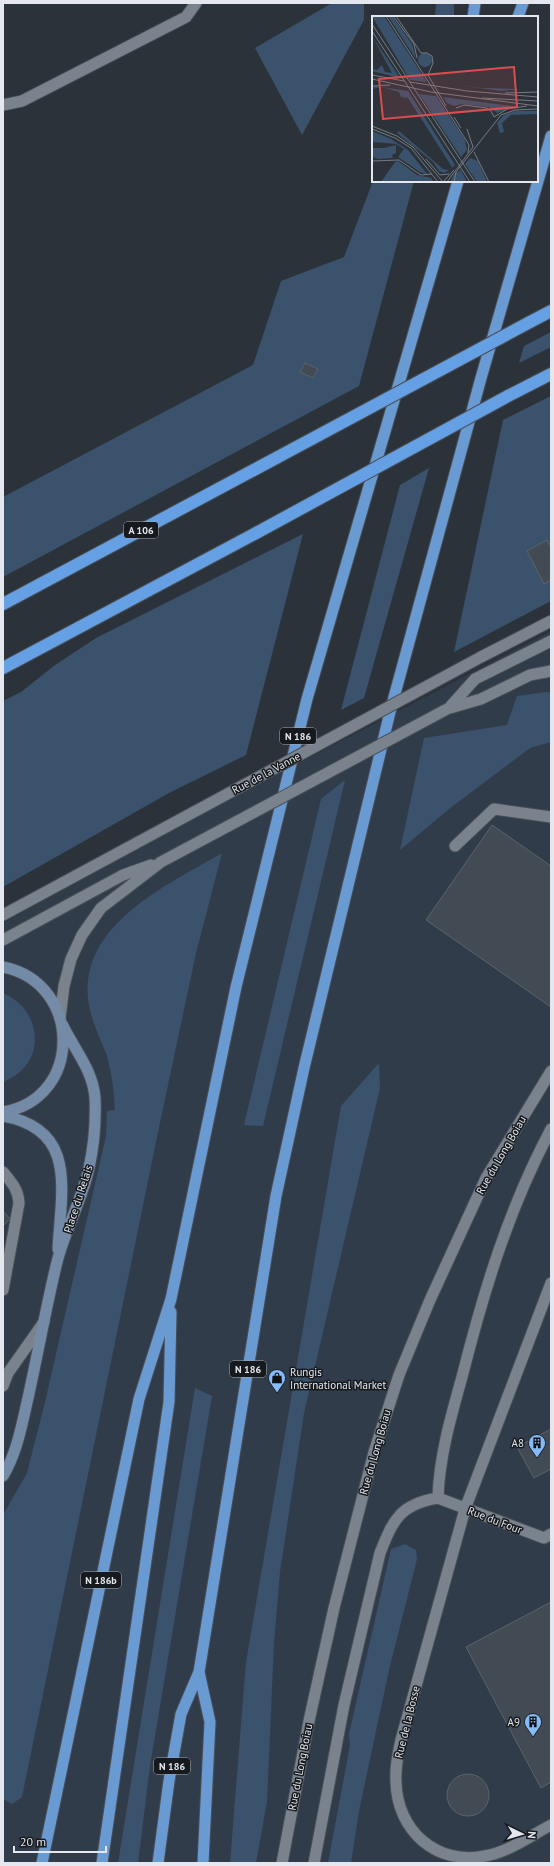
<svg xmlns="http://www.w3.org/2000/svg" width="554" height="1866" font-family="'PT Sans',sans-serif">
<style>
.built{fill:#313c4a}
.green{fill:#3b526c}
.building{fill:#424a53;stroke:#5b636c}
.lines{fill:none;stroke-linecap:round;stroke-linejoin:round}
.service-casing{stroke:#494f56;stroke-width:13}
.minor-casing{stroke:#494f56;stroke-width:13}
.secondary-casing{stroke:#494f56;stroke-width:13}
.trunk-casing{stroke:#494f56;stroke-width:13}
.motorway-casing{stroke:#494f56;stroke-width:14}
.service{stroke:#7a838d;stroke-width:11}
.minor{stroke:#7a838d;stroke-width:11}
.secondary{stroke:#748ba7;stroke-width:11}
.trunk{stroke:#699ad2;stroke-width:11}
.motorway{stroke:#659fe4;stroke-width:12}
.minor-bridge-casing{stroke:#494f56;stroke-width:13;stroke-linecap:butt}
.motorway-bridge-casing{stroke:#494f56;stroke-width:14;stroke-linecap:butt}
.minor-bridge{stroke:#7a838d;stroke-width:11}
.motorway-bridge{stroke:#659fe4;stroke-width:12}
.labels{text-anchor:middle;stroke-width:3;stroke-linejoin:round;paint-order:stroke}
.shield{fill:#16191d;stroke:#a6aaaf;stroke-width:1}
.shield-label{font-size:10px;font-weight:bold;fill:#e4e8ee}
.street-label{font-size:11px;fill:#e4e8ee;stroke:#16191d}
.poi-label{font-size:11px;fill:#e4e8ee;stroke:#16191d;text-anchor:end}
.inset-road{fill:none;stroke:#757b82;stroke-width:1}
.view{fill:#d94e50;fill-opacity:0.15;stroke:#d94e50;stroke-width:2}
.inset-edge{fill:none;stroke:#e4e8ee;stroke-width:2}
</style>
<rect width="100%" height="100%" fill="#2b323a"/>
<path class="built" d="M 551,631 L 551,1863 L 3,1863 L 3,923 L 242,793 Z"/>
<path class="green" d="M 332,3 L 364,3 L 364,20 L 302,135 L 255,48 Z
M 436,3 L 454,3 L 454,17 L 435,17 Z
M 373,181 L 414,181 L 359,386 L 3,577 L 3,497 L 253,365 L 281,281 L 344,257 Z
M 551,332 L 551,347 L 519,363 L 524,346 Z
M 551,396 L 551,601 L 454,652 L 503,420 Z
M 429,468 L 364,698 L 341,710 L 400,485 Z
M 303,534 L 246,755 L 169,793 L 3,887 L 3,701 L 21,692 L 55,665 L 96,638 Z
M 547,692 L 551,693 L 551,742 L 530,748 L 449,809 L 400,850 L 424,738 L 507,725 L 517,696 Z
M 345,780 L 263,1126 L 244,1125 L 321,799 Z
M 222,853 L 196,953 L 157,1137 L 22,1797 L 12,1804 L 3,1799 L 3,1515 L 27,1473 L 45,1402 L 106,1136 L 107,1111 L 115,1110 C 114,1092 112,1074 107,1056 C 100,1038 90,1018 88,999 C 81,923 168,885 222,853 Z
M 3,993 C 44,1010 47,1066 3,1082 Z
M 379,1063 L 380,1088 L 304,1413 L 280,1572 L 274,1643 L 267,1802 L 256,1863 L 230,1863 L 246,1662 L 341,1106 Z
M 195,1388 L 212,1396 L 150,1766 L 138,1863 L 118,1863 Z
M 405,1544 L 416,1550 L 417,1559 L 389,1670 L 359,1811 L 351,1863 L 328,1863 L 350,1745 L 349,1734 L 391,1549 Z"/>
<path class="building" d="M 305,363 L 318,369 L 313,378 L 300,372 Z
M 547,540 L 551,548 L 551,580 L 544,584 L 527,551 Z
M 492,825 L 551,866 L 551,1007 L 426,920 Z
M 3,1211 L 10,1219 L 3,1226 Z
M 551,1429 L 551,1469 L 534,1478 L 517,1447 Z
M 551,1602 L 551,1782 L 541,1788 L 466,1647 Z
M447 1795a21 21 0 1 1 42 0a21 21 0 1 1-42 0Z"/>
<g class="lines">
<defs>
<path id="service" d="M 3,105 L 22,101 L 186,17 L 196,3
M 455,846 L 494,809 L 551,817
M 3,1172 C 12,1183 18,1189 19,1203 L 3,1290
M 551,1283 L 465,1509 L 401,1740 C 398,1754 395,1767 396,1782 C 397,1830 436,1866 485,1856 C 509,1852 530,1836 551,1825
M 3,1386 L 8,1373 L 44,1322
M 438,1498 C 439,1458 451,1416 462,1377 C 484,1290 509,1208 551,1129
M 282,1863 L 309,1721 L 334,1608 L 374,1452 L 399,1375 L 430,1300 L 486,1178 L 551,1071
M 314,1863 L 344,1705 L 380,1553 C 393,1520 400,1504 438,1498 L 544,1538 L 551,1534"/>
<path id="minor" d="M 481,657 L 551,621
M 449,708 L 475,679 L 551,641
M 450,708 L 481,699 L 530,675 L 551,671
M 3,915 L 168,826
M 3,940 L 123,875 L 151,865
M 60,1018 L 64,986 L 71,959 L 82,935 L 101,908 L 161,862"/>
<path id="secondary" d="M 3,967 C 83,983 83,1099 3,1112
M 3,1116 C 78,1129 61,1191 58,1249
M 3,1476 C 17,1453 22,1424 28,1398 C 38,1353 46,1307 57,1262 C 65,1230 82,1200 89,1168 C 94,1145 96,1121 95,1098 C 93,1070 74,1049 62,1024"/>
<path id="trunk" d="M 473,17 L 475,3
M 518,17 L 523,3
M 199,1672 L 210,1722 L 203,1863
M 42,1863 L 139,1399 L 171,1299 L 236,987 L 307,699 L 458,181
M 102,1863 L 169,1402 L 171,1312
M 158,1863 L 169,1781 L 181,1714 L 199,1672 L 276,1196 L 304,1068 L 390,712 L 481,378 L 551,136"/>
<path id="motorway" d="M 530,322 L 551,311
M 508,396 L 551,374
M 3,604 L 278,457
M 3,668 L 258,532"/>
</defs>
<use href="#service" class="service-casing"/>
<use href="#minor" class="minor-casing"/>
<use href="#secondary" class="secondary-casing"/>
<use href="#trunk" class="trunk-casing"/>
<use href="#motorway" class="motorway-casing"/>
<use href="#service" class="service"/>
<use href="#minor" class="minor"/>
<use href="#secondary" class="secondary"/>
<use href="#trunk" class="trunk"/>
<use href="#motorway" class="motorway"/>
<defs>
<path id="minor-bridge" d="M 168,826 L 481,657
M 161,862 L 449,708"/>
<path id="motorway-bridge" d="M 278,457 L 530,322
M 258,532 L 508,396"/>
</defs>
<use href="#minor-bridge" class="minor-bridge-casing"/>
<use href="#motorway-bridge" class="motorway-bridge-casing"/>
<use href="#minor-bridge" class="minor-bridge"/>
<use href="#motorway-bridge" class="motorway-bridge"/>
</g>
<defs>
<symbol id="shop-pin" viewBox="-11 -11 22 30"><path d="M0 17L-7.5 6A9.5 9.5 0 1 1 7.5 6Z" fill="#85bbfb" stroke="#16191d"/><path d="M-5-2.5h2.3a2.7 3.5 0 0 1 5.4 0H5L5.5 6h-11ZM-1.5-2.5h3a1.5 2.3 0 0 0-3 0Z" fill="#111"/></symbol>
<symbol id="building-pin" viewBox="-11 -11 22 30"><path d="M0 17L-7.5 6A9.5 9.5 0 1 1 7.5 6Z" fill="#85bbfb" stroke="#16191d"/><path d="M-4-6H4V6H1V3H-1V6H-4ZM-2.5-4.3h1.7v1.8h-1.7ZM.8-4.3h1.7v1.8H.8ZM-2.5-1h1.7V.8h-1.7ZM.8-1h1.7V.8H.8Z" fill="#111"/></symbol>
</defs>
<g fill-rule="evenodd">
<use href="#shop-pin" x="267" y="1368" width="20" height="27"/>
<use href="#building-pin" x="527" y="1433" width="20" height="27"/>
<use href="#building-pin" x="523" y="1712" width="20" height="27"/>
</g>
<g class="labels">
<g class="shield">
<rect x="124" y="522" width="34" height="16" rx="3"/>
<rect x="280" y="728" width="36" height="16" rx="3"/>
<rect x="230" y="1361" width="36" height="16" rx="3"/>
<rect x="81" y="1572" width="40" height="16" rx="3"/>
<rect x="154" y="1758" width="36" height="16" rx="3"/>
</g>
<g class="shield-label">
<text x="141" y="534">A 106</text>
<text x="298" y="740">N 186</text>
<text x="248" y="1373">N 186</text>
<text x="101" y="1584">N 186b</text>
<text x="172" y="1770">N 186</text>
</g>
<g class="street-label">
<text transform="translate(266 773) rotate(-28)" y="4">Rue de la Vanne</text>
<text transform="translate(501 1155) rotate(-60)" y="4">Rue du Long Boiau</text>
<text transform="translate(78 1199) rotate(-72)" y="4">Place du Relais</text>
<text transform="translate(375 1452) rotate(-74)" y="4">Rue du Long Boiau</text>
<text transform="translate(495 1520) rotate(21)" y="4">Rue du Four</text>
<text transform="translate(407 1722) rotate(-76)" y="4">Rue de la Bosse</text>
<text transform="translate(300 1767) rotate(-79)" y="4">Rue du Long Boiau</text>
</g>
<g class="poi-label">
<text x="290" y="1376" text-anchor="start">Rungis<tspan x="290" dy="13">International Market</tspan></text>
<text x="524" y="1447">A8</text>
<text x="520" y="1726">A9</text>
</g>
</g>
<g transform="translate(372 16)">
<rect width="166" height="166" fill="#2b323a"/>
<path d="M 0,0 L 12,0 L 55,66 L 38,64 ZM 16,0 L 20,0 L 40,28 L 44,43 ZM 0,20 L 28,62 L 0,55 L 0,53 L 5,54 L 10,49 L 13,56 L 20,57 ZM46 44a7 7 0 1 1 14 0a7 7 0 1 1-14 0ZM 85,69 L 111,72 L 149,73 L 129,75 ZM 3,70 L 36,75 L 83,149 L 79,153 L 80,151 L 36,82 L 29,81 L 27,76 L 10,71 L 0,73 ZM 47,78 L 64,80 L 93,124 L 95,134 L 89,141 ZM 71,81 L 140,90 L 140,91 L 125,97 L 117,91 L 90,88 L 82,90 L 75,87 ZM 166,95 L 166,98 L 139,99 L 130,107 L 132,116 L 128,117 L 125,107 L 132,99 L 143,95 ZM 0,115 L 19,123 L 36,134 L 56,159 L 48,156 L 26,141 L 32,133 L 24,128 L 1,126 ZM 27,115 L 71,153 L 77,154 L 72,157 L 67,155 L 61,146 L 25,117 ZM 24,129 L 24,137 L 20,139 L 21,142 L 6,143 L 1,141 L 0,132 L 12,132 ZM 98,142 L 106,145 L 115,166 L 105,166 L 93,148 ZM 26,145 L 45,159 L 59,162 L 62,166 L 9,166 L 23,146 ZM 89,154 L 95,166 L 78,166 L 82,158 Z" fill="#3b526c"/>
<path class="inset-road" d="M 14,0 L 94,124 L 97,129 L 96,137M 21,0 L 42,28 L 45,42M 24,0 L 49,37M 0,8 L 103,166M 0,15 L 98,166M 49,37 L 55,37 L 60,40 L 61,47 L 56,59 L 74,90M 0,59 L 32,65M 0,63 L 59,76 L 166,90M 38,66 L 95,75 L 166,81M 0,70 L 18,69M 133,77 L 166,76M 110,82 L 166,85M 84,92 L 92,89 L 115,92 L 119,95 L 122,101M 82,101 L 89,112M 122,101 L 135,93 L 155,90M 0,110 L 25,120 L 41,131 L 71,166M 0,113 L 23,122 L 39,132 L 66,166M 102,136 L 117,166M 54,143 L 68,159 L 77,158M 0,145 L 27,144 L 49,159 L 60,158M 71,166 L 82,154M 75,166 L 101,131 L 95,113M 82,166 L 84,156 L 129,99 L 143,94 L 166,93"/>
<path class="view" d="M 142,51 L 145,91 L 11,103 L 7,63 Z"/>
<rect width="166" height="166" class="inset-edge"/>
</g>
<rect width="554" height="1866" fill="none" stroke="#e4e8ee" stroke-width="8"/>
<g transform="translate(522 1834) rotate(95)" stroke="#16191d" stroke-width="3" paint-order="stroke">
<path d="M0-3L7 15L0 10L-7 15Z" fill="#e4e8ee"/>
<text y="-6" font-size="11" font-weight="bold" text-anchor="middle" fill="#e4e8ee">N</text>
</g>
<path d="M14 1846v6h92v-6" fill="none" stroke="#e4e8ee" stroke-width="2"/>
<text x="20" y="1846" font-size="12" fill="#e4e8ee" stroke="#16191d" stroke-width="3" paint-order="stroke">20 m</text>
</svg>
